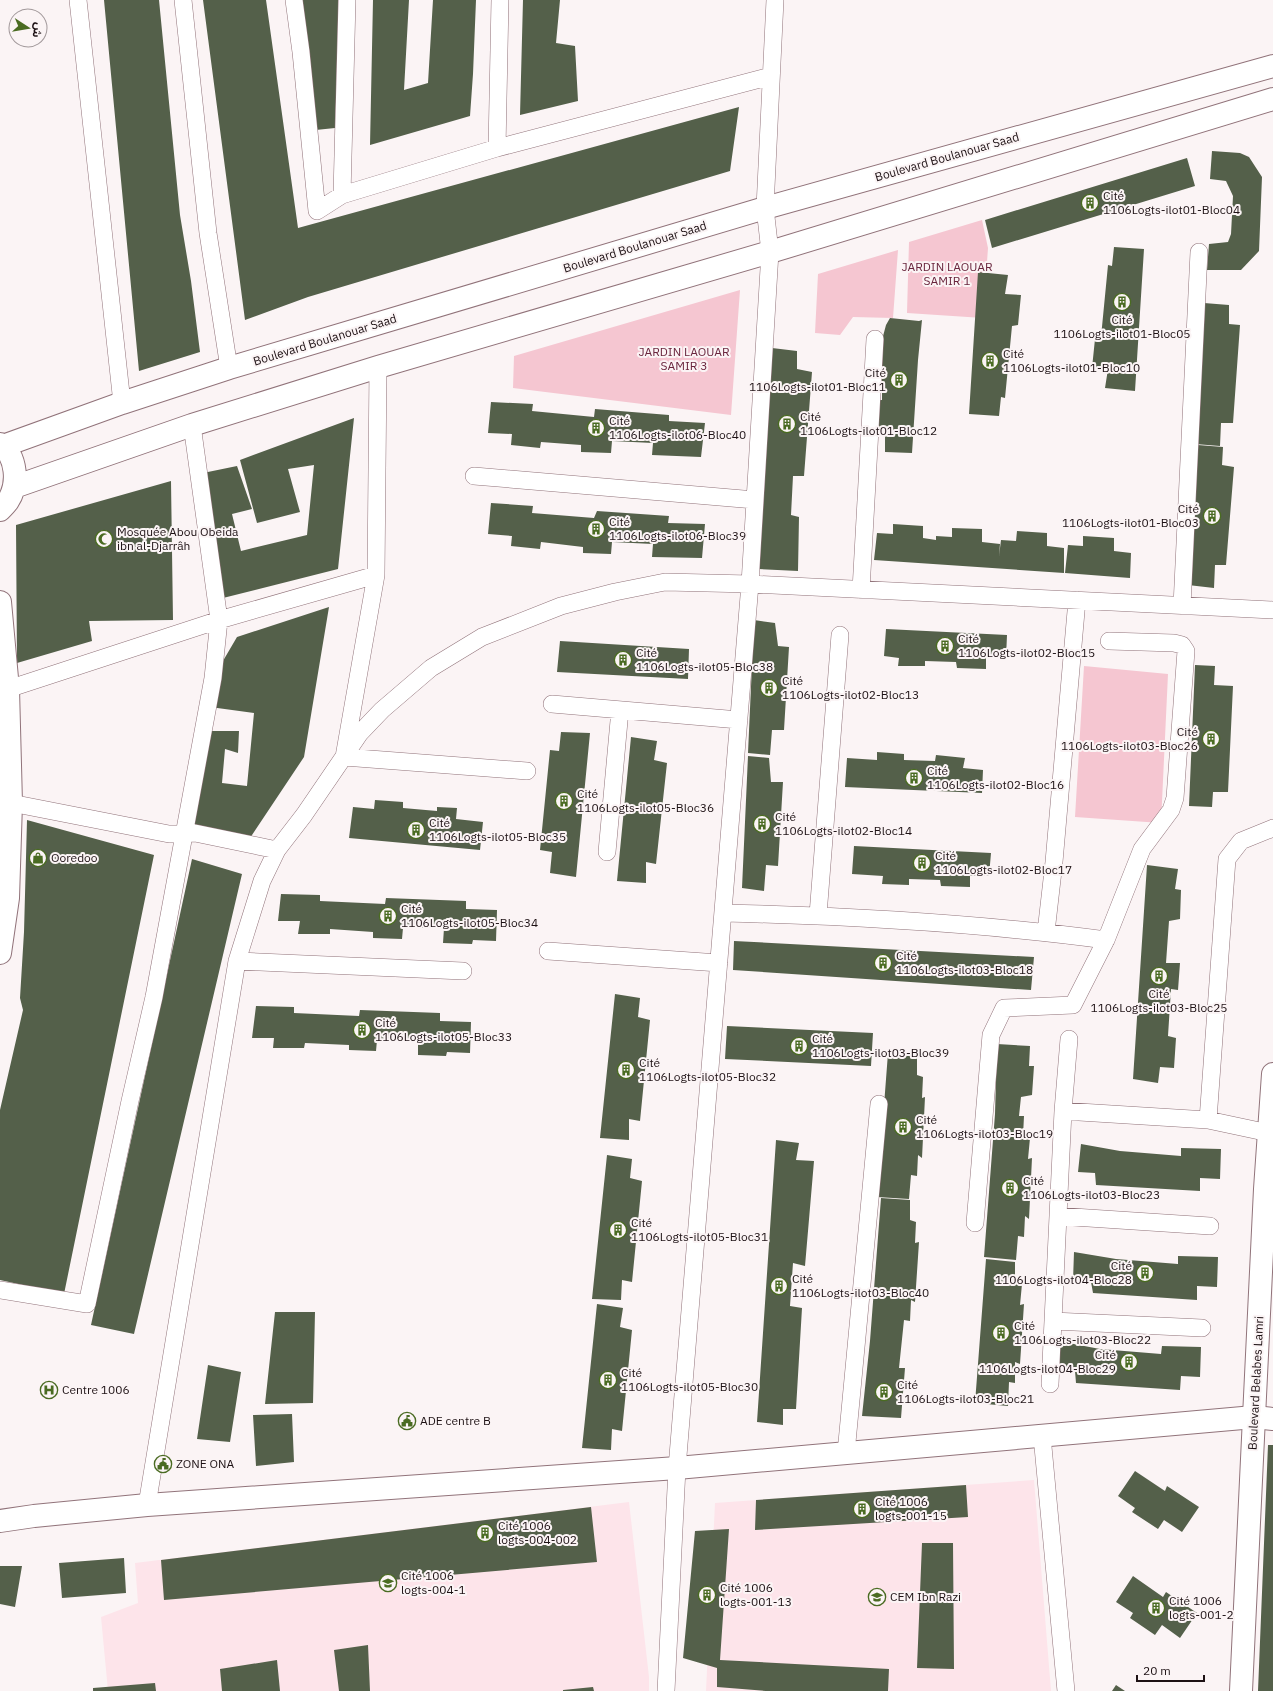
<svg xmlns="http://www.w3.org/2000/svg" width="1273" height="1691" font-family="'IBM Plex Sans','Noto Sans Arabic',sans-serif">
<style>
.built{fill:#fde4ea}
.green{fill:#f5c6d1}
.building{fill:#54604a}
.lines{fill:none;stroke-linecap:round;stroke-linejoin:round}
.minor-casing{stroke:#91737a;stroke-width:18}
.tertiary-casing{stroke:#91737a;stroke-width:24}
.secondary-casing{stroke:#91737a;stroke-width:24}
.minor{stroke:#fff;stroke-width:17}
.tertiary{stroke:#fff;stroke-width:22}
.secondary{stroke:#fff;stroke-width:22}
.labels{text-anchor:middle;stroke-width:4;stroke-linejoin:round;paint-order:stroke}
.street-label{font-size:12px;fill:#1d1114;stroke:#fbf4f5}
.poi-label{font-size:12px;fill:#1d1114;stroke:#fbf4f5;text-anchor:start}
.park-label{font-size:12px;fill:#69253d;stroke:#fbf4f5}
</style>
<rect width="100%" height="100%" fill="#fbf4f5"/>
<path class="built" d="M 1034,1480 L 1051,1691 L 706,1691 L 715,1503 Z
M 629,1502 L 649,1677 L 649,1691 L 108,1691 L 101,1617 L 138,1603 L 135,1563 Z"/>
<path class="green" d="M 982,220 L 988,248 L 983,318 L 907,313 L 909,242 Z
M 898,250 L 893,318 L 853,317 L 840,335 L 815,333 L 818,274 Z
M 740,290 L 731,415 L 513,388 L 514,356 Z
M 1084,666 L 1168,674 L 1161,823 L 1075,817 Z"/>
<path class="building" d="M 104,0 L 159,0 L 180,215 L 191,281 L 200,352 L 139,371 Z
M 203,0 L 266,0 L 298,228 L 739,107 L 730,171 L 308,297 L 245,320 Z
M 290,0 L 340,0 L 335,128 L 306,131 Z
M 373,0 L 409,0 L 404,90 L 428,83 L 433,0 L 476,0 L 473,74 L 470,116 L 370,145 Z
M 523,0 L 560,0 L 556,43 L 575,46 L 578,101 L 520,115 Z
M 1212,151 L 1240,153 L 1249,157 L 1262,177 L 1259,251 L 1241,270 L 1207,270 L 1209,244 L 1228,242 L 1231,234 L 1233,196 L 1226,181 L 1210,179 Z
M 1187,158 L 1195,186 L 992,248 L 985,220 Z
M 1114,247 L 1144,249 L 1135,391 L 1105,388 L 1108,369 L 1092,368 L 1095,339 L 1101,337 L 1108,265 L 1112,266 Z
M 978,272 L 1008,275 L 1005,294 L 1021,295 L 1018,325 L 1012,326 L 1005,398 L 1001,397 L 999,416 L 969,414 Z
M 1204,303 L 1229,305 L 1229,324 L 1240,325 L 1233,423 L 1221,423 L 1220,446 L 1195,444 Z
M 890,318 L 919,321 L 922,320 L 918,360 L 912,453 L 885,452 L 885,432 L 877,430 L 878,400 L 882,400 L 882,340 L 886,325 Z
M 772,348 L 797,351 L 797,369 L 812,372 L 804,476 L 793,476 L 791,515 L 799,517 L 798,571 L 758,569 Z
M 491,402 L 533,404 L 532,411 L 594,417 L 595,409 L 669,415 L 669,421 L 705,423 L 701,457 L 652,455 L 653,443 L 612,441 L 611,453 L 581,452 L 581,445 L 541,442 L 540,448 L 511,445 L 512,434 L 488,433 Z
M 354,418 L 338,569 L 223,598 L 203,473 L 237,466 L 252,509 L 232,514 L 241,551 L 307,535 L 314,465 L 288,469 L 300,512 L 257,523 L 240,460 Z
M 1198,445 L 1223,447 L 1222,465 L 1234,467 L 1226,565 L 1215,565 L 1214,588 L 1188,585 Z
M 171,481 L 173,620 L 89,621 L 92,641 L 17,663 L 16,525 Z
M 491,503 L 533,506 L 532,513 L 594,518 L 597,511 L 669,516 L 668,523 L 705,524 L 702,558 L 652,557 L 653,544 L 612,542 L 611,554 L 583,553 L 583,547 L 541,542 L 540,549 L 511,546 L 512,536 L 488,534 Z
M 893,524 L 923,526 L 923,538 L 936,540 L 936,536 L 952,537 L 952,528 L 982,529 L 982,542 L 1000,544 L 999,556 L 1001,540 L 1016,541 L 1017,531 L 1047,533 L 1047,546 L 1064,548 L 1064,573 L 874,560 L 877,533 L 893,534 Z
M 1083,536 L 1114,538 L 1114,551 L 1131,553 L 1130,578 L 1065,573 L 1068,545 L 1083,546 Z
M 329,607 L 304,757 L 250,838 L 192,826 L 207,731 L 239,731 L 238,753 L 225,749 L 222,783 L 247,786 L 254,713 L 210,707 L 220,666 L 237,637 Z
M 754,620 L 775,623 L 778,646 L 789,647 L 784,730 L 772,730 L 770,755 L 748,753 Z
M 886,629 L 1007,635 L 1006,658 L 986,658 L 986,669 L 957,668 L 956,662 L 925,661 L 925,666 L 898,666 L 899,658 L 884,656 Z
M 560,641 L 689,649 L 688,679 L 557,672 Z
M 1195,665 L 1215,666 L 1214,685 L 1233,686 L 1228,792 L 1213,792 L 1212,807 L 1189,806 Z
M 561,732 L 590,733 L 576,877 L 550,873 L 552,852 L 540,850 L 550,750 L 559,751 Z
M 631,737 L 657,741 L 654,760 L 667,763 L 656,864 L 646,862 L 646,883 L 617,881 Z
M 877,752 L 904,754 L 904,760 L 935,761 L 936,755 L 965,758 L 963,768 L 983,770 L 982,793 L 845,787 L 847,758 L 877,760 Z
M 748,756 L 769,758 L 771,782 L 783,782 L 778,866 L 766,865 L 764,891 L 742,888 Z
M 375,800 L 403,802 L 403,808 L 437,811 L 437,807 L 457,808 L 456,819 L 483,822 L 480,850 L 349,838 L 353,807 L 374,809 Z
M 27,820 L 154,855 L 64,1294 L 0,1280 L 0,1110 L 23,1010 L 20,998 L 24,932 Z
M 854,846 L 991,853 L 989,876 L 970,876 L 970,887 L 941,886 L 940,880 L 909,879 L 909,885 L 882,884 L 883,876 L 852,874 Z
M 192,859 L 242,874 L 134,1334 L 91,1325 Z
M 1147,865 L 1178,869 L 1175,889 L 1181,890 L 1180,919 L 1169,921 L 1166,963 L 1180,963 L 1178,990 L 1171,989 L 1168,1036 L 1176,1038 L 1174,1068 L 1160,1067 L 1158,1083 L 1133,1079 Z
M 281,894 L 320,895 L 320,901 L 385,904 L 386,898 L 466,901 L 466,909 L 497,910 L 496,941 L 473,940 L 472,944 L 443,943 L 444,928 L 403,928 L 402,939 L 373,938 L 373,932 L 330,929 L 330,934 L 298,934 L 300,921 L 278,921 Z
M 734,941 L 1034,957 L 1031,990 L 733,970 Z
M 615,994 L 640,998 L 638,1017 L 650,1020 L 640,1121 L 629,1119 L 629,1140 L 600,1138 Z
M 256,1006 L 294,1007 L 294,1013 L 359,1016 L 360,1010 L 440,1013 L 440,1021 L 471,1022 L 470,1053 L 447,1052 L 446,1056 L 418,1055 L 418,1040 L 377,1040 L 376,1051 L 349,1050 L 349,1045 L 305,1043 L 304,1048 L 273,1048 L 274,1038 L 252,1038 Z
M 727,1026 L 873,1033 L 871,1066 L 725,1059 Z
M 997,1044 L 1030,1046 L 1029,1066 L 1034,1066 L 1032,1095 L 1021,1097 L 1019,1116 L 1024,1116 L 1023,1136 L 1030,1138 L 1028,1159 L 1032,1158 L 1029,1219 L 1025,1216 L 1024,1237 L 1018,1236 L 1016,1260 L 984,1257 L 995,1114 Z
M 888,1053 L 917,1056 L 917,1075 L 923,1077 L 922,1098 L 925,1097 L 922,1158 L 918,1155 L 917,1176 L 911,1175 L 909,1199 L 877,1197 Z
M 776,1140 L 799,1143 L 796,1160 L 814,1161 L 805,1266 L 793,1263 L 790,1306 L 802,1308 L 796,1409 L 783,1409 L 783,1425 L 757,1422 Z
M 1081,1144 L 1120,1151 L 1181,1156 L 1181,1148 L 1221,1149 L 1220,1179 L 1200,1178 L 1200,1191 L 1096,1185 L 1095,1173 L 1078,1172 Z
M 607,1155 L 632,1159 L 630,1178 L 642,1181 L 632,1282 L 622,1280 L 621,1300 L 592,1299 Z
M 881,1198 L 910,1200 L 910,1220 L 916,1222 L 915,1243 L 919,1242 L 915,1302 L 911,1300 L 910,1321 L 904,1320 L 899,1368 L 905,1368 L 901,1418 L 862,1416 L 870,1341 Z
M 1074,1252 L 1116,1259 L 1178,1264 L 1178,1256 L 1218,1257 L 1217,1287 L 1197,1286 L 1197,1300 L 1093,1293 L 1091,1282 L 1073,1281 Z
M 986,1259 L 1015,1262 L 1015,1282 L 1022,1284 L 1020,1305 L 1024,1304 L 1020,1364 L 1015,1362 L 1015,1383 L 1009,1382 L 1008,1406 L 975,1403 Z
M 597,1304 L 623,1308 L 620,1327 L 632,1330 L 622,1431 L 612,1429 L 611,1450 L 582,1448 Z
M 275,1312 L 315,1312 L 313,1403 L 265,1404 Z
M 1058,1341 L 1100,1349 L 1161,1354 L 1162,1346 L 1201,1347 L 1200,1377 L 1181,1376 L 1180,1390 L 1076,1383 L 1075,1371 L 1056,1371 Z
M 208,1365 L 241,1372 L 230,1442 L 197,1439 Z
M 292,1414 L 294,1462 L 256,1466 L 253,1415 Z
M 1268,1445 L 1273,1445 L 1273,1691 L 1258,1691 Z
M 1135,1471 L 1165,1491 L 1167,1486 L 1199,1507 L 1182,1532 L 1164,1520 L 1158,1529 L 1132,1512 L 1135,1508 L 1118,1496 Z
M 966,1485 L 968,1517 L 755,1530 L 756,1500 Z
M 591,1507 L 597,1562 L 164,1600 L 161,1560 Z
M 729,1529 L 720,1660 L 889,1669 L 888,1691 L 766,1691 L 717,1687 L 717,1668 L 683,1658 L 695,1531 Z
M 922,1543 L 953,1543 L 954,1669 L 917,1668 Z
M 124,1558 L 126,1593 L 62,1598 L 59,1563 Z
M 0,1566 L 22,1566 L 15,1607 L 0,1604 Z
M 1133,1576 L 1163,1597 L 1166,1592 L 1197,1613 L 1180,1638 L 1162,1625 L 1155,1635 L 1130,1618 L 1133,1613 L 1116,1602 Z
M 368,1645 L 370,1691 L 339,1691 L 334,1650 Z
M 277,1660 L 280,1691 L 222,1691 L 220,1669 Z
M 155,1683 L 156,1691 L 93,1691 L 93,1688 Z
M 1116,1685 L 1125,1691 L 1112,1691 Z
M 593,1687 L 594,1691 L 563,1691 L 563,1690 Z"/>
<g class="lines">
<defs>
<path id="minor" d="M 78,0 L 122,403
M 183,0 L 208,233 L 229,368
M 294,0 L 301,52 L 317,211 L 342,195 L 497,148 L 771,76
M 497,148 L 500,0
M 342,195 L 347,0
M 378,367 L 376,575 L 344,757 L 527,771
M 474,476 L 755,500
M 861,590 L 875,339
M 1182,606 L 1199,252
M 8,689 L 219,620 L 376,575
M 552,704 L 739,720
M 11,803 L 169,834 L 195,833 L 277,850
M 607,852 L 620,710
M 723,913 C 851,916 979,923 1106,940
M 818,915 L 840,635
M 1046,932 L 1054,862 L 1077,600
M 548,951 L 719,963
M 237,961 L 463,971
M 1063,1111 L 1208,1120 L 1269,1133
M 1208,1120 L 1227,859 L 1241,841 L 1273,828
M 1058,1216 L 1210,1226
M 975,1223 L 991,1035 L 1004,1008 L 1073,1005 L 1106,940 L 1142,849 L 1171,810 L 1175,798 L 1186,651 L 1182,645 L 1174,643 L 1109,641
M 0,1290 L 87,1304 L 130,1101 L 154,997 L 213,678 L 219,620 L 192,425
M 1053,1321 L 1202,1328
M 1050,1384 L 1063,1111 L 1069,1039
M 1042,1436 L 1066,1691
M 846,1453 L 879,1104
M 147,1505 L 237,961 L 262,881 L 277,850 L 304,815 L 360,733 L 382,710 L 431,668 L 482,637 L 561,606 L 615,592 L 665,582 L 750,584 L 1273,610
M 666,1691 L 677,1468 L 750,584 L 770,252 L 765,208 L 775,0"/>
<path id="tertiary" d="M 0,602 L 8,689 L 11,803 L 8,898 L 0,953
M 0,1521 L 34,1516 L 147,1505 L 677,1468 L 1254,1417 L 1273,1419"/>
<path id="secondary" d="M 0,444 C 17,456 19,484 8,501 C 6,504 3,507 0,510
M 3,446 L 122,403 L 229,368 L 765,208 L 1273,66
M 14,487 L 192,425 L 378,367 L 770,252 L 1273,99
M 1241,1691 L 1254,1417 L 1265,1189 L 1273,1074"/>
</defs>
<use href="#minor" class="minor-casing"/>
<use href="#tertiary" class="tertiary-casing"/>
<use href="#secondary" class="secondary-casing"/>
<use href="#minor" class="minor"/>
<use href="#tertiary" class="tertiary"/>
<use href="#secondary" class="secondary"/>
</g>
<defs>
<symbol id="building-ring" viewBox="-11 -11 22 22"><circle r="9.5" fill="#fbf4f5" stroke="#4a6b22" stroke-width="1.5"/><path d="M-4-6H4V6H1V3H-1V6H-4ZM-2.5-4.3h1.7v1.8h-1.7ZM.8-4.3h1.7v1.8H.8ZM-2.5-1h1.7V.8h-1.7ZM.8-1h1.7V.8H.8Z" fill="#4a6b22"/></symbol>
<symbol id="mosque-ring" viewBox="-11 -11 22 22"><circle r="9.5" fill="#fbf4f5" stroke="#4a6b22" stroke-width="1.5"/><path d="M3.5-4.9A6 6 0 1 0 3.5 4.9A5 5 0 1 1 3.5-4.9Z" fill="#4a6b22"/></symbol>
<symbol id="shop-ring" viewBox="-11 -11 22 22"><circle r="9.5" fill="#fbf4f5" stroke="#4a6b22" stroke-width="1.5"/><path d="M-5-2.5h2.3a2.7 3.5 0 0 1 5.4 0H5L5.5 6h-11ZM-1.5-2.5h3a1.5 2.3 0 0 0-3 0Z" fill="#4a6b22"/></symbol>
<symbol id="hospital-ring" viewBox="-11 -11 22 22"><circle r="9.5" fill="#fbf4f5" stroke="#4a6b22" stroke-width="1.5"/><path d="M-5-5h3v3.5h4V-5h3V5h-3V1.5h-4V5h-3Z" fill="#4a6b22"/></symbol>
<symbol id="civic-ring" viewBox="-11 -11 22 22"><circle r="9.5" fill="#fbf4f5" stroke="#4a6b22" stroke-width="1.5"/><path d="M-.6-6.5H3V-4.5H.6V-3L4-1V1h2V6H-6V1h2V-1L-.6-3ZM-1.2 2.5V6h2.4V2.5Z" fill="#4a6b22"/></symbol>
<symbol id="university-ring" viewBox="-11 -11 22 22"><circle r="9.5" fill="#fbf4f5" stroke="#4a6b22" stroke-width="1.5"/><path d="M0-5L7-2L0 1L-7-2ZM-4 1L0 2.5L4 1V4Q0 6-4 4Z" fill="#4a6b22"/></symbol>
<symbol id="school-ring" viewBox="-11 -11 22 22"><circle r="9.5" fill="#fbf4f5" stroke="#4a6b22" stroke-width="1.5"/><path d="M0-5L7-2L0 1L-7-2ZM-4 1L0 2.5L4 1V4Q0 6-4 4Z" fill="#4a6b22"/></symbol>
</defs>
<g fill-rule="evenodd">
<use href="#building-ring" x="1080" y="193" width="20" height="20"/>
<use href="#building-ring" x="1112" y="292" width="20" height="20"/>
<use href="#building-ring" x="980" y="351" width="20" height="20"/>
<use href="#building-ring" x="889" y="370" width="20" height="20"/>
<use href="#building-ring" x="777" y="414" width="20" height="20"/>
<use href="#building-ring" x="586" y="418" width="20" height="20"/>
<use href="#building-ring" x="1202" y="506" width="20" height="20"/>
<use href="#building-ring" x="586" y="519" width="20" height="20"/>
<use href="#mosque-ring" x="94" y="529" width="20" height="20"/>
<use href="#building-ring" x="935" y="636" width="20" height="20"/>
<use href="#building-ring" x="613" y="650" width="20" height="20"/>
<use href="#building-ring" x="759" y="678" width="20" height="20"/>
<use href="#building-ring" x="1201" y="729" width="20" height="20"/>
<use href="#building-ring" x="904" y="768" width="20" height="20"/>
<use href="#building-ring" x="554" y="791" width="20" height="20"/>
<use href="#building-ring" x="752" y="814" width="20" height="20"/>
<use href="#building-ring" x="406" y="820" width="20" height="20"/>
<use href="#shop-ring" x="28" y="848" width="20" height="20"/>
<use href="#building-ring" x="912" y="853" width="20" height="20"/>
<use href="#building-ring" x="378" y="906" width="20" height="20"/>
<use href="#building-ring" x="873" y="953" width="20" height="20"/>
<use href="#building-ring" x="1149" y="966" width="20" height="20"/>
<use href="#building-ring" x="352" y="1020" width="20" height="20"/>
<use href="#building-ring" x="789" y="1036" width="20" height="20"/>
<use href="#building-ring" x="616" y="1060" width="20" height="20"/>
<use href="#building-ring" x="893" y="1117" width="20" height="20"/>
<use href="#building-ring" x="1000" y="1178" width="20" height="20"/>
<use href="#building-ring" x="608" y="1220" width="20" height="20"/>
<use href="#building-ring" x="1135" y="1263" width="20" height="20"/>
<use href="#building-ring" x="769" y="1276" width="20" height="20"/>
<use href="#building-ring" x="991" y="1323" width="20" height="20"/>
<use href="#building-ring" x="1119" y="1352" width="20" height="20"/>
<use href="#building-ring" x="598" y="1370" width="20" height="20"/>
<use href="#hospital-ring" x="39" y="1380" width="20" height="20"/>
<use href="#building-ring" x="874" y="1382" width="20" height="20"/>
<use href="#civic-ring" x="397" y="1411" width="20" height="20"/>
<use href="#civic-ring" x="153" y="1454" width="20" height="20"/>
<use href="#building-ring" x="852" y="1499" width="20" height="20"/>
<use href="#building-ring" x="475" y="1523" width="20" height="20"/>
<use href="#university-ring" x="378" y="1573" width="20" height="20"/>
<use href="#building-ring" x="697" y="1585" width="20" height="20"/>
<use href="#school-ring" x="867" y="1587" width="20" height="20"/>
<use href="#building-ring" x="1146" y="1598" width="20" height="20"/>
</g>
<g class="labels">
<g class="street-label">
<text transform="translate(947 157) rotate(-16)" y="4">Boulevard Boulanouar Saad</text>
<text transform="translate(635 247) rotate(-17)" y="4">Boulevard Boulanouar Saad</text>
<text transform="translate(325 340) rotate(-17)" y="4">Boulevard Boulanouar Saad</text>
<text transform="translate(1256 1383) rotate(-87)" y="4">Boulevard Belabes Lamri</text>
</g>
<g class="poi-label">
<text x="1103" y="200">Cité<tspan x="1103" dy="14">1106Logts-ilot01-Bloc04</tspan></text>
<text x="1122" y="324" text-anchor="middle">Cité<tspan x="1122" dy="14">1106Logts-ilot01-Bloc05</tspan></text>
<text x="1003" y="358">Cité<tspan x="1003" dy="14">1106Logts-ilot01-Bloc10</tspan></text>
<text x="886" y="377" text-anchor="end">Cité<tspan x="886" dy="14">1106Logts-ilot01-Bloc11</tspan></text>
<text x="800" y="421">Cité<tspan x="800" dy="14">1106Logts-ilot01-Bloc12</tspan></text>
<text x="609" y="425">Cité<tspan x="609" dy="14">1106Logts-ilot06-Bloc40</tspan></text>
<text x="1199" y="513" text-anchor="end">Cité<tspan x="1199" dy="14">1106Logts-ilot01-Bloc03</tspan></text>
<text x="609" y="526">Cité<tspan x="609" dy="14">1106Logts-ilot06-Bloc39</tspan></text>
<text x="117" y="536">Mosquée Abou Obeida<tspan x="117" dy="14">ibn al-Djarrâh</tspan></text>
<text x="958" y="643">Cité<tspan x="958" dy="14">1106Logts-ilot02-Bloc15</tspan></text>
<text x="636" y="657">Cité<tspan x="636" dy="14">1106Logts-ilot05-Bloc38</tspan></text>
<text x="782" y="685">Cité<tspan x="782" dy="14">1106Logts-ilot02-Bloc13</tspan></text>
<text x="1198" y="736" text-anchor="end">Cité<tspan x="1198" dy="14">1106Logts-ilot03-Bloc26</tspan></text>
<text x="927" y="775">Cité<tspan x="927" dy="14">1106Logts-ilot02-Bloc16</tspan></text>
<text x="577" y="798">Cité<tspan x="577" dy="14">1106Logts-ilot05-Bloc36</tspan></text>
<text x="775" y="821">Cité<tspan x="775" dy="14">1106Logts-ilot02-Bloc14</tspan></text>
<text x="429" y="827">Cité<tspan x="429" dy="14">1106Logts-ilot05-Bloc35</tspan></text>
<text x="935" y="860">Cité<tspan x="935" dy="14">1106Logts-ilot02-Bloc17</tspan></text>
<text x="51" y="862">Ooredoo</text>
<text x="401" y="913">Cité<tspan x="401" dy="14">1106Logts-ilot05-Bloc34</tspan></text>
<text x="896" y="960">Cité<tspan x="896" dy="14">1106Logts-ilot03-Bloc18</tspan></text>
<text x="1159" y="998" text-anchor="middle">Cité<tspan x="1159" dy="14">1106Logts-ilot03-Bloc25</tspan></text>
<text x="375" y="1027">Cité<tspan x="375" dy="14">1106Logts-ilot05-Bloc33</tspan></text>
<text x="812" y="1043">Cité<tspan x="812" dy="14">1106Logts-ilot03-Bloc39</tspan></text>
<text x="639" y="1067">Cité<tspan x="639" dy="14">1106Logts-ilot05-Bloc32</tspan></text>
<text x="916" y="1124">Cité<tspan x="916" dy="14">1106Logts-ilot03-Bloc19</tspan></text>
<text x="1023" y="1185">Cité<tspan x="1023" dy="14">1106Logts-ilot03-Bloc23</tspan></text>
<text x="631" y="1227">Cité<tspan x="631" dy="14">1106Logts-ilot05-Bloc31</tspan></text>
<text x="1132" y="1270" text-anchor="end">Cité<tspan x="1132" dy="14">1106Logts-ilot04-Bloc28</tspan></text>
<text x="792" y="1283">Cité<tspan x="792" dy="14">1106Logts-ilot03-Bloc40</tspan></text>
<text x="1014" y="1330">Cité<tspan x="1014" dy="14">1106Logts-ilot03-Bloc22</tspan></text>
<text x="1116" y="1359" text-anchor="end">Cité<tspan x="1116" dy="14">1106Logts-ilot04-Bloc29</tspan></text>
<text x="621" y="1377">Cité<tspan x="621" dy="14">1106Logts-ilot05-Bloc30</tspan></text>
<text x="897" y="1389">Cité<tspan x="897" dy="14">1106Logts-ilot03-Bloc21</tspan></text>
<text x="62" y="1394">Centre 1006</text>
<text x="420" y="1425">ADE centre B</text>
<text x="176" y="1468">ZONE ONA</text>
<text x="875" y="1506">Cité 1006<tspan x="875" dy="14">logts-001-15</tspan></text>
<text x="498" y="1530">Cité 1006<tspan x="498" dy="14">logts-004-002</tspan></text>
<text x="401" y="1580">Cité 1006<tspan x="401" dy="14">logts-004-1</tspan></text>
<text x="720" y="1592">Cité 1006<tspan x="720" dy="14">logts-001-13</tspan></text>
<text x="890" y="1601">CEM Ibn Razi</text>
<text x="1169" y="1605">Cité 1006<tspan x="1169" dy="14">logts-001-2</tspan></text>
</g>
<g class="park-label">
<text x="947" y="271">JARDIN LAOUAR<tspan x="947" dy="14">SAMIR 1</tspan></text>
<text x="684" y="356">JARDIN LAOUAR<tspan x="684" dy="14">SAMIR 3</tspan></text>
</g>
</g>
<g transform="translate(28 28) rotate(102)"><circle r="19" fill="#fbf4f5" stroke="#a2999b"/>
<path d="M0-3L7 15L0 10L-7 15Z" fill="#4a6b22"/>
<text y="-6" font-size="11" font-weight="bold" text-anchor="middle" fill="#1d1114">ش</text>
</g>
<path d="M1137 1675v6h67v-6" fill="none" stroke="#1d1114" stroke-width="2"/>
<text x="1143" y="1675" font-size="12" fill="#1d1114" stroke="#fbf4f5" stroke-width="3" paint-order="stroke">20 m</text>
</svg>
